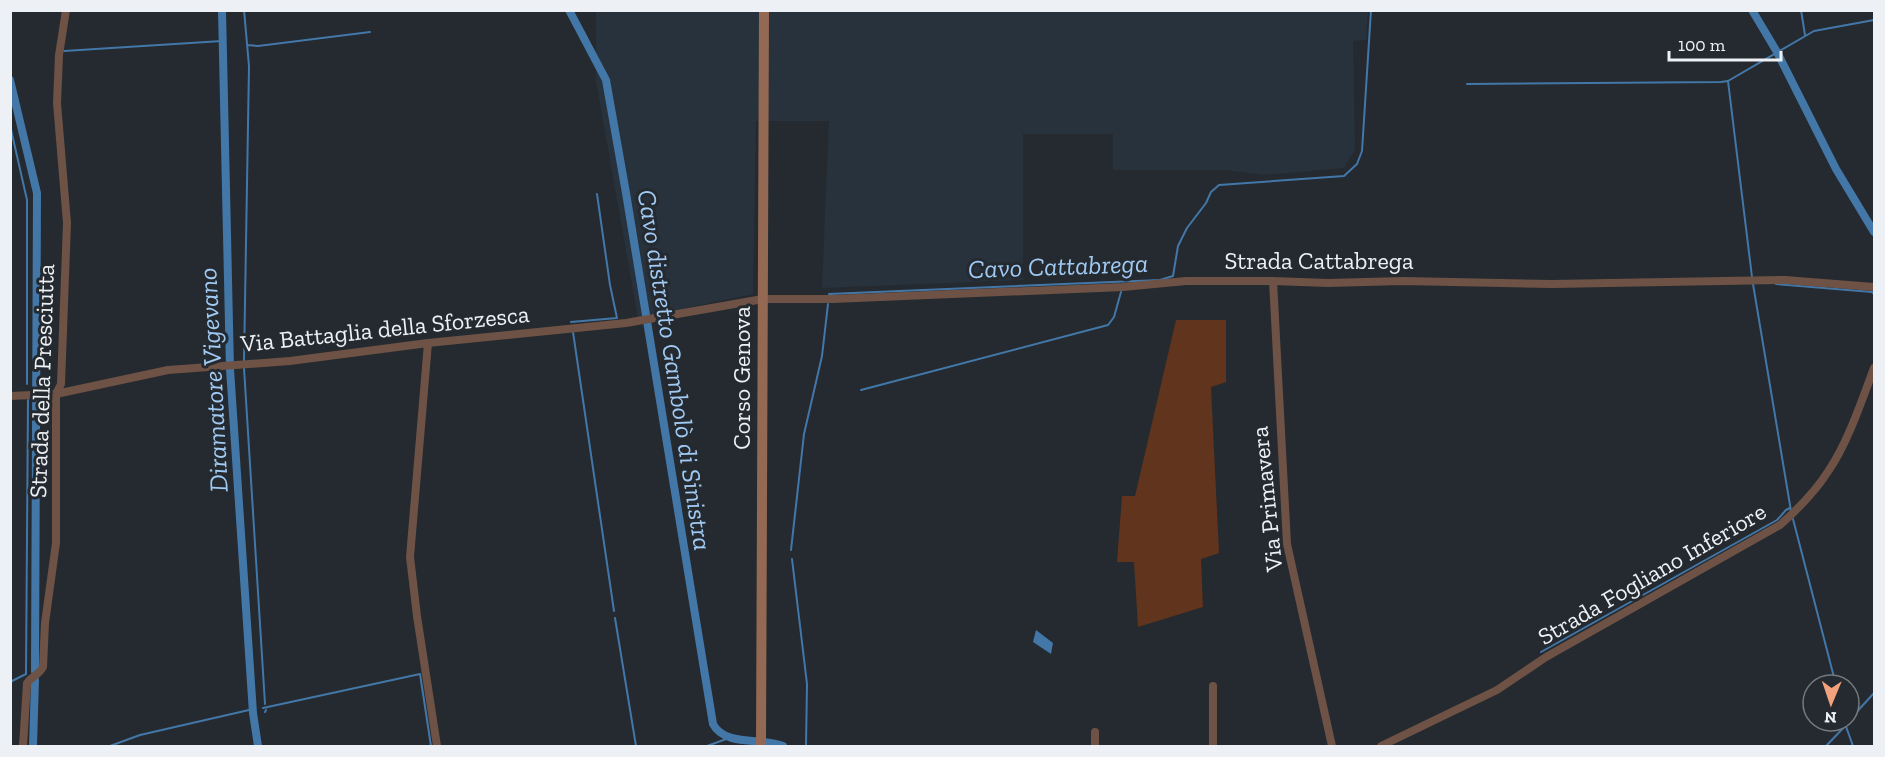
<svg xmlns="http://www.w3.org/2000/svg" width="1885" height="757" font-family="'Zilla Slab',serif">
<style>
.built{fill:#28323c}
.green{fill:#60341d}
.water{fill:#4377a8}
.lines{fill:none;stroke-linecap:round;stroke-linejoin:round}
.stream{stroke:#4377a8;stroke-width:2}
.canal{stroke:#4377a8;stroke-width:8}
.street{stroke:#6e5245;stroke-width:8}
.secondary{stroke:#946954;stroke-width:10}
.labels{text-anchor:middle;stroke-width:6;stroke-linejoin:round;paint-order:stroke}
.street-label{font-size:24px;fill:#edf1f5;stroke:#242a2f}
.water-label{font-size:26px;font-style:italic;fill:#a0caf4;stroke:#242a2f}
</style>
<rect width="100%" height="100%" fill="#242a2f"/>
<path class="built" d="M 596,11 L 1368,11 L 1366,40 L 1353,41 L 1355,150 L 1344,168 L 1264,175 L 1226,170 L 1113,170 L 1113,134 L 1023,134 L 1023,280 L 822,288 L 829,121 L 756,121 L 753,294 L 638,318 L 596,81 Z"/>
<path class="green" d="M 1176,320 L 1226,320 L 1226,382 L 1211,387 L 1219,553 L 1201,559 L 1203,607 L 1138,627 L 1134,562 L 1117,562 L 1122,496 L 1135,496 Z"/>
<path class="water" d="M 1036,630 L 1053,643 L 1051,654 L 1033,642 Z"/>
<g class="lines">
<path class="stream" d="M 244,10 L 249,66 L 244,361
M 1801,10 L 1805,35
M 247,45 L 258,46 L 370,32
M 64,51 L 222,41
M 1728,81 L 1752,277
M 1467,84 L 1721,82 L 1728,81 L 1814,31 L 1874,20
M 10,125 L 27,200 L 27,384
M 1753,284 L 1791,511
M 1776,284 L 1872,292 L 1874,294
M 829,294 L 1160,280 L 1173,276 L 1178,246 L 1187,228 L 1206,203 L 1211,192 L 1219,185 L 1344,176 L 1357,164 L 1362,151 L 1371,10
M 571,322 L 617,318 L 610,285 L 597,194
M 573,332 L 614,611
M 244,368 L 265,704
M 861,390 L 1108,325 L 1114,317 L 1121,292
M 1793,519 L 1836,685
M 791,550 L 804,434 L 822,356 L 828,304
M 792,559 L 807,684 L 806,746
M 615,618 L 636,746
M 1541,652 L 1777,520 L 1786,510 L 1790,508
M 10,682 L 26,674 L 28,400
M 263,708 L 420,674 L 431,746
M 265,712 L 266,710
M 253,713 L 256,713
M 1853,716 L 1874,693
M 1844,721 L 1853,746
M 110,746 L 140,735 L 249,710
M 707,746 L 729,738
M 1826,746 L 1849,722"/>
<path class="canal" d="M 222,10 L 230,369 L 253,713 L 258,746
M 569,10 L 606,80 L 626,193 L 713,724 C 725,747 762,737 783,746
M 1752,10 L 1777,52 L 1836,169 L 1874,232
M 10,80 L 37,193 L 35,671
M 33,746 L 35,680"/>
<path class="street" d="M 1273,281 L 1287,544 L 1332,746
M 428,343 L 410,557 L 417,616 L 437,746
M 10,396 L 56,394 L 168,370 L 290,361 L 428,343 L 626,323 L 763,299 L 833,299 L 1123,287 L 1186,281 L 1273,281 L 1328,283 L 1403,281 L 1552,284 L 1785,280 L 1874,287
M 1095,732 L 1095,746
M 23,746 L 27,683 C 32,676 39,675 43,667 L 45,623 L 56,543 L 56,394 L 61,384 L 67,223 L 57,103 L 59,55 L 66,10
M 1213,746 L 1213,686
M 1381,746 L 1497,690 L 1546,657 L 1780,525 C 1798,509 1816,491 1829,470 C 1848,442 1862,400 1874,368"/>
<path class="secondary" d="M 761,746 L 764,10"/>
</g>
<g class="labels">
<g class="street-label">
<text x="1319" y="269">Strada Cattabrega</text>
<text transform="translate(385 329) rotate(-6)" y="8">Via Battaglia della Sforzesca</text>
<text transform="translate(742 378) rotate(-90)" y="8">Corso Genova</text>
<text transform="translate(42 381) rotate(-88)" y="8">Strada della Presciutta</text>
<text transform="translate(1267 499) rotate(-96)" y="8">Via Primavera</text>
<text transform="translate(1652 574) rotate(-30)" y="8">Strada Fogliano Inferiore</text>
</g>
<g class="water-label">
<text transform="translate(1058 266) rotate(-2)" y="9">Cavo Cattabrega</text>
<text transform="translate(675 370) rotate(81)" y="9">Cavo distretto Gambolò di Sinistra</text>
<text transform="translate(213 380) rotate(-93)" y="9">Diramatore Vigevano</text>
</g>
</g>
<rect width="1885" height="757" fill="none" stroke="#edf1f5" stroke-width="24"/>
<g transform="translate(1831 703) rotate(182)"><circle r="28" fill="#242a2f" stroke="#747a7e" stroke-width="1.5"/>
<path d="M0-4.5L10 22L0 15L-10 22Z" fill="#f1a17b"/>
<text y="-9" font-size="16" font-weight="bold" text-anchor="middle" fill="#edf1f5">N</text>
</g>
<path d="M1669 51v9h112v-9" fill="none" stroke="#edf1f5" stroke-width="3"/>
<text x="1678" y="51" font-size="18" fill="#edf1f5" stroke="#242a2f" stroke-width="4.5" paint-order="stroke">100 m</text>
</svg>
